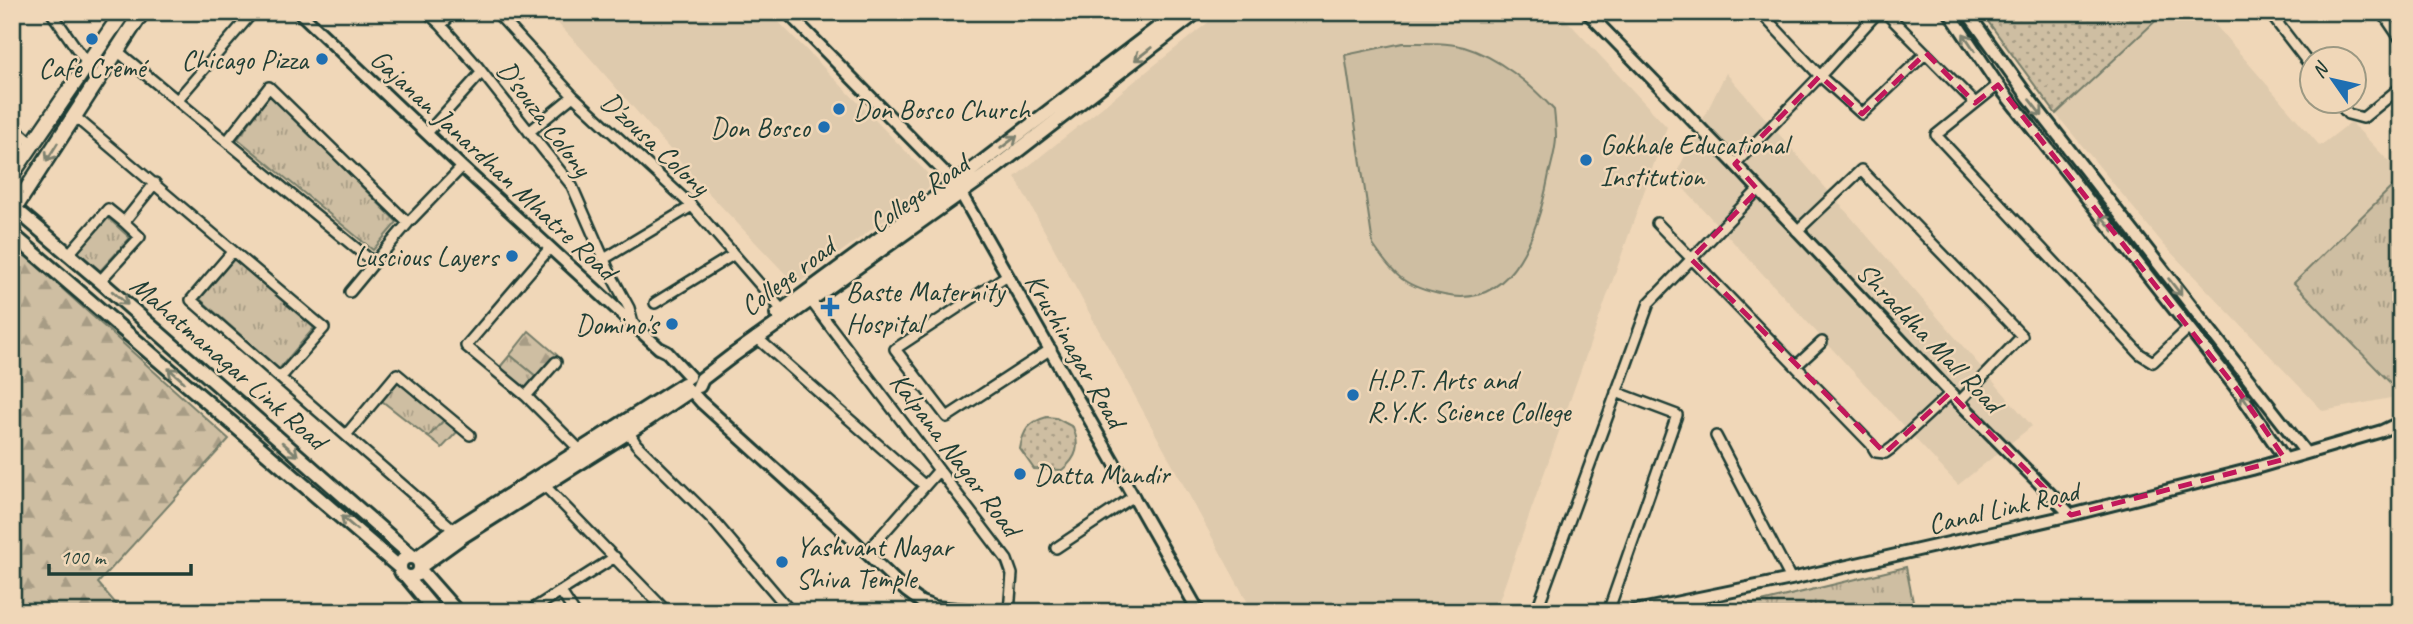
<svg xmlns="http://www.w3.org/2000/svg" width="2413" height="624" font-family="Caveat,sans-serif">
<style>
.built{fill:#decaad}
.grass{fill:url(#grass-dots);stroke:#767e6b;stroke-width:2}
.forest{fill:url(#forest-firs);stroke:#767e6b;stroke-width:2}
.park{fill:url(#park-tufts);stroke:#767e6b;stroke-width:2}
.pitch{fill:#cebea2;stroke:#767e6b;stroke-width:2}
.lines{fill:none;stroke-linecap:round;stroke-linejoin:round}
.minor-casing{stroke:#1f3d34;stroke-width:14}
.tertiary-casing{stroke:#1f3d34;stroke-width:16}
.secondary-casing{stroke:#1f3d34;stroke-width:18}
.primary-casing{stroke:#1f3d34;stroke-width:19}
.minor{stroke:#f0d7b8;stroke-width:9}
.tertiary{stroke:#f0d7b8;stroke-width:10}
.secondary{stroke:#f0d7b8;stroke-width:12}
.primary{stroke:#f0d7b8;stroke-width:14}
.oneway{stroke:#7d826f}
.marked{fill:none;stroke:#c2185b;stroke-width:5;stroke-dasharray:14 9;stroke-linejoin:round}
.poi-dot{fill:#1f6fb2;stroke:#f0d7b8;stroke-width:2.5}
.labels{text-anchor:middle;stroke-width:5;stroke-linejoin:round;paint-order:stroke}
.poi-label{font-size:28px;fill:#1f3d34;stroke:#f0d7b8;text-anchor:start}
.street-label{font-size:28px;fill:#1f3d34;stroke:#f0d7b8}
</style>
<defs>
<pattern id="grass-dots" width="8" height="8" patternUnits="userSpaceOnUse" patternTransform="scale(1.75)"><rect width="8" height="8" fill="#cebea2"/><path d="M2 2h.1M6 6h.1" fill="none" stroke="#a79c85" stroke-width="1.8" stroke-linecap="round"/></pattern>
<pattern id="forest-firs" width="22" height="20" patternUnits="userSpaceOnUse" patternTransform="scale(1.75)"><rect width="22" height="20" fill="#cebea2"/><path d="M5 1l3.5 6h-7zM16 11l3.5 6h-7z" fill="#a79c85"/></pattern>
<pattern id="park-tufts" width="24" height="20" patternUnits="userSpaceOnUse" patternTransform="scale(1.75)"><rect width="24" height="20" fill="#cebea2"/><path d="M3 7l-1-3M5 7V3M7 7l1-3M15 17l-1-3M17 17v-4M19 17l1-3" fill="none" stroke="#a79c85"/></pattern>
</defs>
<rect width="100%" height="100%" fill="#f0d7b8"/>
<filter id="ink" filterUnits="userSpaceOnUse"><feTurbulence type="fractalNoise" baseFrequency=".0143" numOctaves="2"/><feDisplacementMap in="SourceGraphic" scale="14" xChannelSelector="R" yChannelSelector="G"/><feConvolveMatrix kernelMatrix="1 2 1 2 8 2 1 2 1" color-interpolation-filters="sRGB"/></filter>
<g filter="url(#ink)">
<path class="built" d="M 547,12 L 769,12 L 936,182 L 796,285 L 701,185 L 584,51 Z
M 1221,12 L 1559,12 L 1667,127 L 1495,612 L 1253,612 L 1015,177 Z
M 2165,12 L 2204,12 L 2320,146 L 2351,122 L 2401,174 L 2401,178 L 2294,283 L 2401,396 L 2323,411 L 2164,245 L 2056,114 Z
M 1726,73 L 2032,426 L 1958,485 L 1674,178 Z"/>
<path class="grass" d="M 1981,12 L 2165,12 L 2056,114 Z
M 1047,417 L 1056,418 L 1073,427 C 1080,446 1078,457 1062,470 L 1034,469 L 1020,449 C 1023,431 1028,422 1047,417 Z"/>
<path class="forest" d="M 12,247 L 17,248 L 229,439 L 98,583 L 123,612 L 12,612 Z
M 529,331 L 557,355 L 537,377 L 510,355 Z
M 444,420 L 458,431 L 442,448 L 428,437 Z"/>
<path class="park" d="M 270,94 L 397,222 L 373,250 L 238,139 Z
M 2401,178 L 2401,394 L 2294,283 Z
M 107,217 L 130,238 L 99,272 L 76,253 Z
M 234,259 L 314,328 L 279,369 L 200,299 Z
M 510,355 L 537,377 L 526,389 L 500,367 Z
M 398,382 L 444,420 L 428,437 L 382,401 Z
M 1906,567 L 1915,612 L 1720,612 Z"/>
<path class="pitch" d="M 1403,43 C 1423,43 1444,42 1464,47 C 1498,57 1531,84 1554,110 C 1555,119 1556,128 1556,137 C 1556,149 1552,162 1549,174 C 1539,227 1515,311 1444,295 C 1405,287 1395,277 1373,245 L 1345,55 Z"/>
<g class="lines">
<defs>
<path id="minor" d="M 51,12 L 88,65
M 427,12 L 441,25 L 454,12
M 496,12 L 573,96 L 692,206 L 782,310
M 1760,12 L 1820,76 L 1878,12
M 1885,12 L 1975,103
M 2269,12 L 2312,68
M 2382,12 L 2401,40
M 441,25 L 478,67 L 572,186 L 610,273 L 629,308 L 633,323
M 116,50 L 374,263 L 408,223 L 462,167
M 1998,85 L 1936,135 L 2140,354 L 2153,362 L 2189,328
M 178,99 L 253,12
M 2338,102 L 2348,114 L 2363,118 L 2401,87
M 74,116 L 233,251 L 191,300 L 454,530
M 12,126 L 33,144
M 529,132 L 573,96
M 427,133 L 482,72
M 228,140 L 269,87 L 408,223
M 1735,164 L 1820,76 L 1862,114 L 1926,53
M 1657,223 L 1871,444 L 1876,452 L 1885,453 L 1892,448 L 1951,393
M 1797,231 L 1861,170 L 2022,336 L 1959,402
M 550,248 L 466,346 L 526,396 L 580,450
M 233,251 L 324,328 L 281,377
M 68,255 L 108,209 L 124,222
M 604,259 L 692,206
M 1006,276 L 895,349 L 947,417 L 1051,349
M 100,281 L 140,237 L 124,222 L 155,183
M 350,292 L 374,263
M 811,301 L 1007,560 L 1012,574 L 1009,612
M 655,303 L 733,255
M 756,337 L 925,486
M 1796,366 L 1822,342
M 526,396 L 556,362
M 629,432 L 636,444 L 713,520 L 791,612
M 346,435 L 397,374 L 470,435
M 1716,436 L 1791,579
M 544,485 L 667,612
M 1056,548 L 1134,496
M 866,553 L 939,470
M 561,592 L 574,612
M 528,612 L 615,557
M 1536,612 L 1649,303 L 1758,190
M 1608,612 L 1677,415 L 1616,392"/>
<path id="tertiary" d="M 299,12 L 462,167 L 659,348 L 667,352 L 690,377
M 787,12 L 955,183 L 1199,612
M 1587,12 L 1735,164 L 1959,402 L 2071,515
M 1949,12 L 1998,85 L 2240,393 L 2285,459
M 1967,12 L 2029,98 L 2306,453
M 692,392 L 701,402 L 852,539 L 906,591 L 921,602 L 935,607 L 989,612
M 1631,612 L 1791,579 L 2071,515 L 2252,469 L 2382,431 L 2401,422"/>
<path id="secondary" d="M 12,206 L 100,281 L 413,557
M 12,234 L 400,568
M 777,314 L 955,183 L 1179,12
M 699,386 L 702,379 L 732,356 L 990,172 L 1197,12
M400 567a10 10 0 1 1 20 0a10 10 0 1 1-20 0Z
M 416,558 L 454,530 L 684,384
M 420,567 L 463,536 L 629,432 L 690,391
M 420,570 L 457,612
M 406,576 L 436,612"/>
<path id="primary" d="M 12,174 L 123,12
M 12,212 L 142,12"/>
</defs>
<use href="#minor" class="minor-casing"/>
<use href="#tertiary" class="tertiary-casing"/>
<use href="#secondary" class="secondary-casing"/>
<use href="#primary" class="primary-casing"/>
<use href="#minor" class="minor"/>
<use href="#tertiary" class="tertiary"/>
<use href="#secondary" class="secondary"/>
<use href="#primary" class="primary"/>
</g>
<defs><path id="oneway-shaft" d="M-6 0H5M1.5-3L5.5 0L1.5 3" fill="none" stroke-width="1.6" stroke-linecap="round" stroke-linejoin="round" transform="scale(1.75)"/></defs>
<g class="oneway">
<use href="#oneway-shaft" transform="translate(1969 42) rotate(-124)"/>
<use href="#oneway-shaft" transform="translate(1143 54) rotate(142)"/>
<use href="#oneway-shaft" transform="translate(2036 108) rotate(52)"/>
<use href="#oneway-shaft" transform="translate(1009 142) rotate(-37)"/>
<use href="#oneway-shaft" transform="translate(52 152) rotate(122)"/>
<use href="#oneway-shaft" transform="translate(2107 223) rotate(-129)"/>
<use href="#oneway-shaft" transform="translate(2175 287) rotate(52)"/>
<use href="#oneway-shaft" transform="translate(120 298) rotate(41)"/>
<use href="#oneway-shaft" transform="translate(176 375) rotate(-139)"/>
<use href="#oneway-shaft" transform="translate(2247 402) rotate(-124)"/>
<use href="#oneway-shaft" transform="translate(290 449) rotate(41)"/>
<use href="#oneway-shaft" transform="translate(349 523) rotate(-139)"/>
</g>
</g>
<path class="marked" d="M 1926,53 L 1975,103 L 1998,85 L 2240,393 L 2285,459 L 2071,515 L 1950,393 L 1885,453 L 1691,259 L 1758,190 L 1735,164 L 1820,76 L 1862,114 Z"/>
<g class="poi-dot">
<circle cx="92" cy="39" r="7"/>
<circle cx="322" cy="59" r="7"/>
<circle cx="839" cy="109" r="7"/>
<circle cx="824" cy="127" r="7"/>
<circle cx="1586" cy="160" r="7"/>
<circle cx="512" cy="256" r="7"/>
<path d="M826.5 296.5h7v7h7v7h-7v7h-7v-7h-7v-7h7z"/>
<circle cx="672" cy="324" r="7"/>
<circle cx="1353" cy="395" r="7"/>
<circle cx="1020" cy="474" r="7"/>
<circle cx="782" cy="562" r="7"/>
</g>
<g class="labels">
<g class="poi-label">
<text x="308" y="69" text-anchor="end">Chicago Pizza</text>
<text x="92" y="77" text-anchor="middle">Cafe Cremé</text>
<text x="853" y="119">Don Bosco Church</text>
<text x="810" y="137" text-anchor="end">Don Bosco</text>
<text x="1600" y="154">Gokhale Educational<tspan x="1600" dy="32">Institution</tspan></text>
<text x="498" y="266" text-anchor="end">Luscious Layers</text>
<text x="846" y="301">Baste Maternity<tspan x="846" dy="32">Hospital</tspan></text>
<text x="658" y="334" text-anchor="end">Domino's</text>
<text x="1367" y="389">H.P.T. Arts and<tspan x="1367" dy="32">R.Y.K. Science College</tspan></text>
<text x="1034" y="484">Datta Mandir</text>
<text x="796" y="556">Yashvant Nagar<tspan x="796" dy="32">Shiva Temple</tspan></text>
</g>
<g class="street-label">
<text transform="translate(545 118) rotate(53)" y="10">D'souza Colony</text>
<text transform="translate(656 143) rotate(43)" y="10">D'zousa Colony</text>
<text transform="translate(494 164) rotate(43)" y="10">Gajanan Janardhan Mhatre Road</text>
<text transform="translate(918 193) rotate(-35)" y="10">College Road</text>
<text transform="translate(787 276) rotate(-37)" y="10">College road</text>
<text transform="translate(1930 337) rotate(46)" y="10">Shraddha Mall Road</text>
<text transform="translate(1076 350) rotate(60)" y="10">Krushinagar Road</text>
<text transform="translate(229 362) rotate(41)" y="10">Mahatmanagar Link Road</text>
<text transform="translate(956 454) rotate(53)" y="10">Kalpana Nagar Road</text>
<text transform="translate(2003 507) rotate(-13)" y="10">Canal Link Road</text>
</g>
</g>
<rect width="2413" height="624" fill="none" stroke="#f0d7b8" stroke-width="42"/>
<rect x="21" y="21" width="2371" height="582" fill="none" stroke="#1f3d34" stroke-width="2.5" filter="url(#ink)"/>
<g transform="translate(2333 80) rotate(304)"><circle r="33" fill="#f0d7b8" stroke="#9c9983" stroke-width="2"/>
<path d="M0-5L12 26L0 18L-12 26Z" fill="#1f6fb2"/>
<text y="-10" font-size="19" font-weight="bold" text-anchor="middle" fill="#1f3d34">N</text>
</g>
<path d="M49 564v10h142v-10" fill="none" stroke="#1f3d34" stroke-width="3.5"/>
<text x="60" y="564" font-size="21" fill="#1f3d34" stroke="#f0d7b8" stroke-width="5" paint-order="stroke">100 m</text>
</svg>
